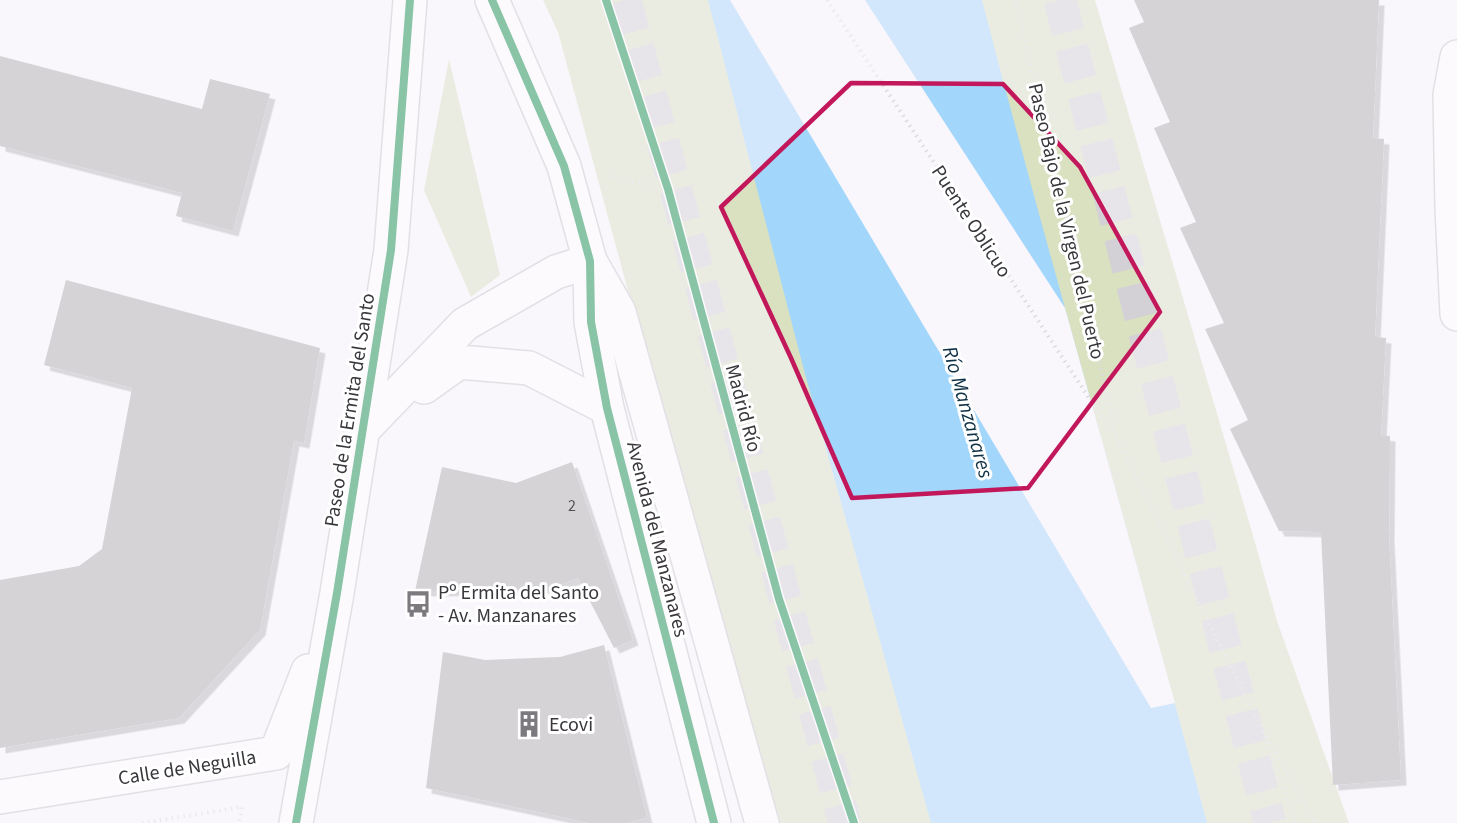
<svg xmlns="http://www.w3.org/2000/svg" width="1457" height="823" font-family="'Source Sans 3',sans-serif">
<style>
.green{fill:#d9e1c0}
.water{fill:#a2d6fb}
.pier{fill:#f9f6fc}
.building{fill:#aba8aa;filter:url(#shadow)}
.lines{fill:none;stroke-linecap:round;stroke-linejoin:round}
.highway-tunnel{stroke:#d3d0d6;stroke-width:33;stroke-dasharray:33 16;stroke-linecap:butt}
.minor-casing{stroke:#c8c6ca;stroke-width:36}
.highway-casing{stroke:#c8c6ca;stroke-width:36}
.path{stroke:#dddcdd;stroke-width:4;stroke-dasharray:1.5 4.5;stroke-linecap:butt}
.minor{stroke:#fefeff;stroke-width:33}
.highway{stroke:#fefeff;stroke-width:33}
.cycleway-casing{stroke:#fff;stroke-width:11}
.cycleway{stroke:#00873e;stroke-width:8}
.marked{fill:none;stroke:#c2185b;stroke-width:4.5;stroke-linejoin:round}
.labels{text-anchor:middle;stroke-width:6;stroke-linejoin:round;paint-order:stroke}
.number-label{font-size:16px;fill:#565358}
.street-label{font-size:20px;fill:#3a373c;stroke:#fff}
.poi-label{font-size:20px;fill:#3a373c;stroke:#fff;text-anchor:start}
.water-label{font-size:21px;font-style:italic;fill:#0e3044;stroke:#fff}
</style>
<defs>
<filter id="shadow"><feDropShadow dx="5.5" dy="5.5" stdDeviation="0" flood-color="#0004"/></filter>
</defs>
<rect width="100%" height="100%" fill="#f9f6fc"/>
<path class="green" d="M 543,0 L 1095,0 L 1254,539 L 1277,621 L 1349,823 L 772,823 L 558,32 Z
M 449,59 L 500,275 L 471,297 L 424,190 Z"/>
<path class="water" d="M 708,0 L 982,0 C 1053,275 1134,548 1207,823 L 931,823 L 805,374 Z"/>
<path class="pier" d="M 730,0 L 865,0 L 1065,308 L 1175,703 L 1151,708 Z"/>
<path class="building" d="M 1134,0 L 1379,0 L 1373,138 L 1384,139 L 1375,337 L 1386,338 L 1381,435 L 1390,436 L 1389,536 L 1401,780 L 1333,785 L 1321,532 L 1279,531 L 1230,429 L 1248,420 L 1205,329 L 1224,323 L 1180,228 L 1196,222 L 1154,128 L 1170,122 L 1129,28 L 1144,22 Z
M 0,56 L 202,109 L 210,79 L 270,94 L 233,231 L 176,216 L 182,193 L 0,146 Z
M 66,280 L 320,348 L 304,443 L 294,441 L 260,630 L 179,718 L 0,748 L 0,580 L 79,566 L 102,549 L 132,388 L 44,365 Z
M 572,462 L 633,640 L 614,648 L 578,578 L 554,587 L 514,590 L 415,591 L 442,467 L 516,483 Z
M 604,645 L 647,818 L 626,823 L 589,823 L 426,788 L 443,652 L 485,660 L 560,657 Z"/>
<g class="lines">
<path class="highway-tunnel" d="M 625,0 L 845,823
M 1060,0 L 1270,823"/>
<defs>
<path id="minor" d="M 492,0 L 564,166 L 590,261 L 591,322 L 607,408 L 714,823
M 1457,57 L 1450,95 L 1452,208 L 1457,314
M 424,387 L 459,362 L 529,368 L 607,408
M 361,432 L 465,324 L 556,272 L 590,261
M 0,797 L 276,753 L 308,671
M 296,823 L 337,593 L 391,250 L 410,0"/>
<path id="highway" d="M 590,261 L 619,312 L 762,823"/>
</defs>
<use href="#minor" class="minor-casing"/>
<use href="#highway" class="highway-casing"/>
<path class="path" d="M 827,0 L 1118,442 L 1261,726 L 1295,823
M 1015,0 L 1117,438
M 609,176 L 668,189
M 1267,737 L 1315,823
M 142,823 L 242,807 L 239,823"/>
<use href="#minor" class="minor"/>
<use href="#highway" class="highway"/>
<defs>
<path id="cycleway" d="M 492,0 L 564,166 L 590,261 L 591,322 L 607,408 L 714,823
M 606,0 L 668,189 L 779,599 L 854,823
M 296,823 L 337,593 L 391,250 L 410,0"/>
</defs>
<use href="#cycleway" class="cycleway-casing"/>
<use href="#cycleway" class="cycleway"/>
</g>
<path d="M0 0H1457V823H0ZM 851,83 L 1003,84 L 1080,167 L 1160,312 L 1028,488 L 852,498 L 791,358 L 721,207 Z" fill="#f9f6fc" fill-opacity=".55" fill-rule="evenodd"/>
<path class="marked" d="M 851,83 L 1003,84 L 1080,167 L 1160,312 L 1028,488 L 852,498 L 791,358 L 721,207 Z"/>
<defs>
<symbol id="bus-bare" viewBox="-9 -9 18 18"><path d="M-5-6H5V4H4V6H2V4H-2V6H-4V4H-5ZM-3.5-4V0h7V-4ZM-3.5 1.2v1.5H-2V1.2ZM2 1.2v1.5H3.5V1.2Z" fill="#7d7a7f" stroke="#fff" stroke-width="2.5" paint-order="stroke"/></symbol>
<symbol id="building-bare" viewBox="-9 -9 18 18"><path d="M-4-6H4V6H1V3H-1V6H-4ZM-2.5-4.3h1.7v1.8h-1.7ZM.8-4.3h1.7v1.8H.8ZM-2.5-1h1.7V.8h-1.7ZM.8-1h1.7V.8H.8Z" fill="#7d7a7f" stroke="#fff" stroke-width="2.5" paint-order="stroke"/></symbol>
</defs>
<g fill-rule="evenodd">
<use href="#bus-bare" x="399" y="585" width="38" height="38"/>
<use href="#building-bare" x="510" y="705" width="38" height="38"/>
</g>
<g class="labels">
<g class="number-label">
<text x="572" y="511">2</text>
</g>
<g class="street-label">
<text transform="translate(972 221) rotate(57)" y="7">Puente Oblicuo</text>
<text transform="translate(1067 221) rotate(77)" y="7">Paseo Bajo de la Virgen del Puerto</text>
<text transform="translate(744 408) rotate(75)" y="7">Madrid Río</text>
<text transform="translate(349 410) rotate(-81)" y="7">Paseo de la Ermita del Santo</text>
<text transform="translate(658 539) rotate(76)" y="7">Avenida del Manzanares</text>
<text transform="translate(187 767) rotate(-9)" y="7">Calle de Neguilla</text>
</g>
<g class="poi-label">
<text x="438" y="599">Pº Ermita del Santo<tspan x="438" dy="23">- Av. Manzanares</tspan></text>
<text x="549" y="731">Ecovi</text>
</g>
<g class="water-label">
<text transform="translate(968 412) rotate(74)" y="7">Río Manzanares</text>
</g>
</g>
</svg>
